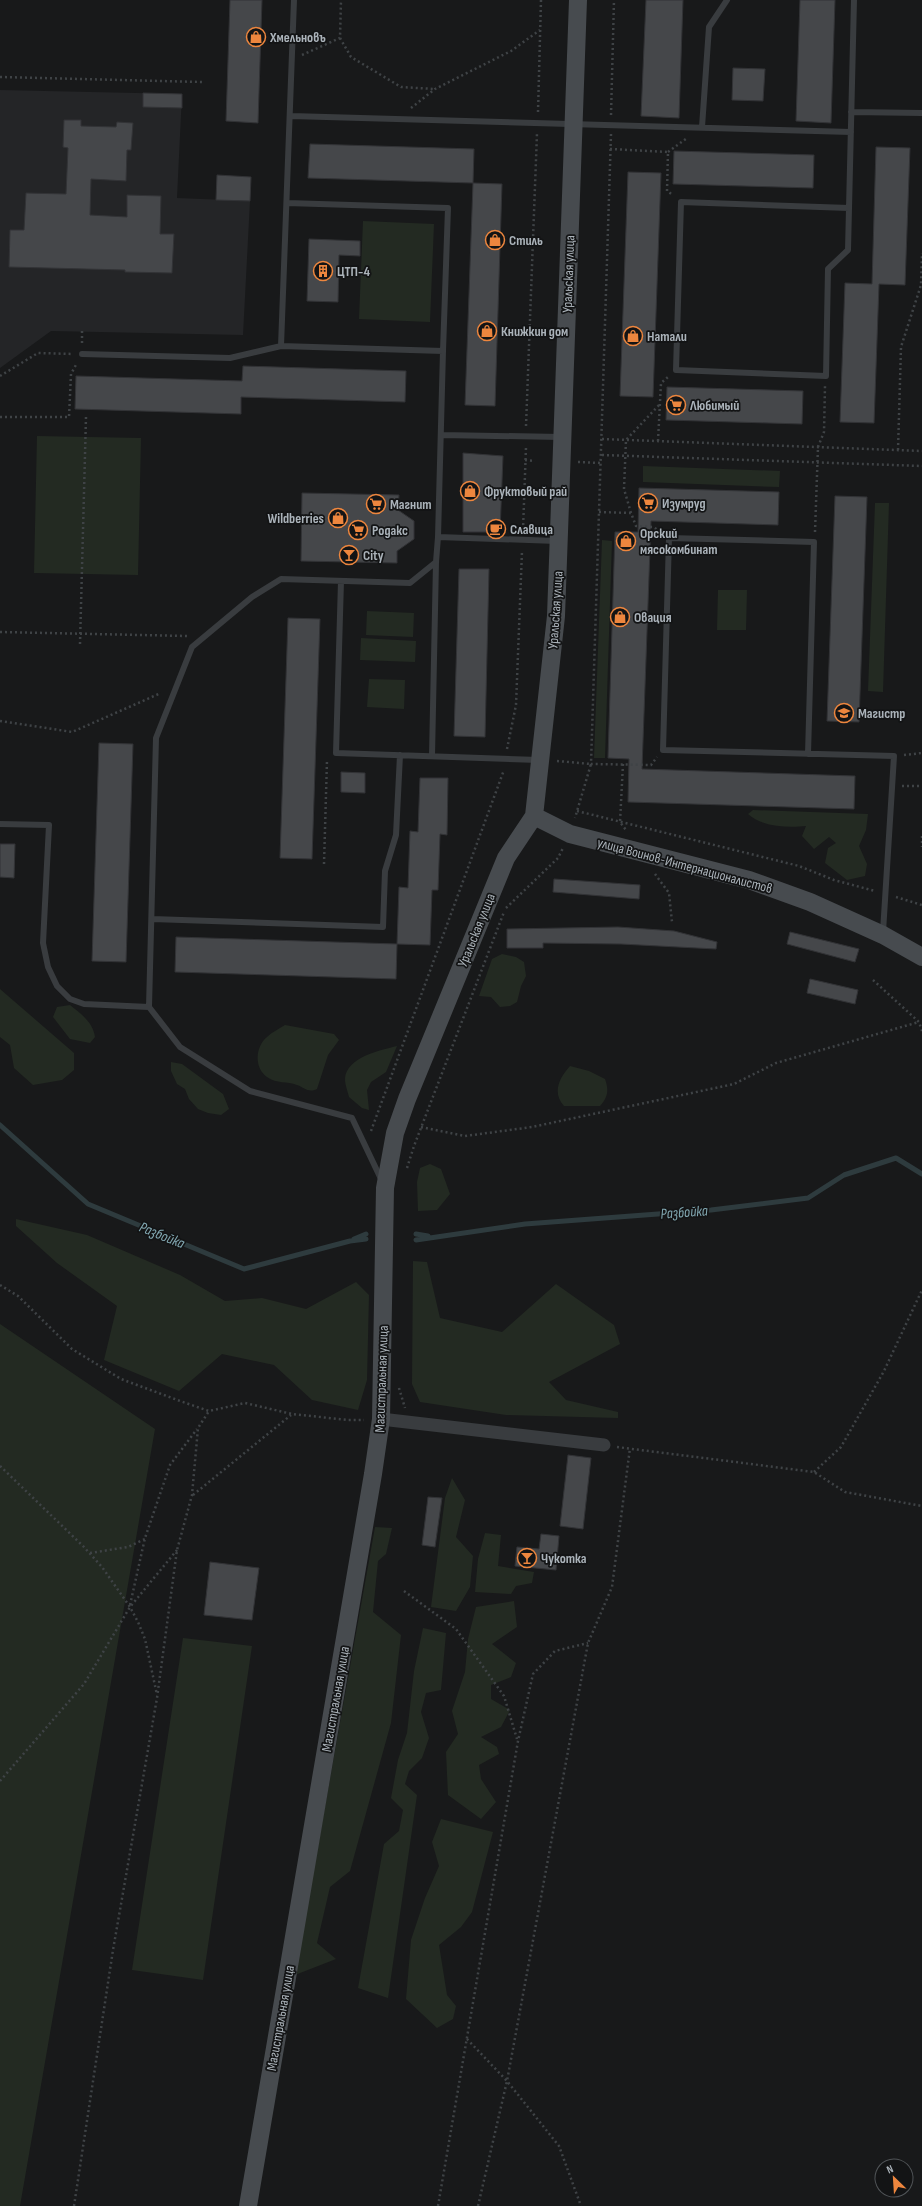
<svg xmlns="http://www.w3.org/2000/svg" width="922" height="2206" font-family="'Sofia Sans Condensed',sans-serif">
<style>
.built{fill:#242527}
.green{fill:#232a22}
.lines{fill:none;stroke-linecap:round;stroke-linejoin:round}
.stream{stroke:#2e3b3e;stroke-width:5}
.building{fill:#45474a;stroke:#323336}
.path{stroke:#3f4346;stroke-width:2.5;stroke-dasharray:2 3;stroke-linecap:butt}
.lane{stroke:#393c3f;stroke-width:6}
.street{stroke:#393c3f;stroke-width:13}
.secondary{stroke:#474b4f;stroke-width:18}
.labels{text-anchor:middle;stroke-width:3.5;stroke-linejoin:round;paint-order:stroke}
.poi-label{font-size:14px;font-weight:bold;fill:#abb3ba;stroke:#131415;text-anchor:start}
.street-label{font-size:14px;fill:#abb3ba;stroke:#131415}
.water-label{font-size:15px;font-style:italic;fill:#83a9b3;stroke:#131415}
</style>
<rect width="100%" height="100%" fill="#18191a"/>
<path class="built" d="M 0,90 L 182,94 L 177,198 L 250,201 L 243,335 L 51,331 L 0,368 Z"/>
<path class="green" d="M 363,221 L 434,224 L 430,322 L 359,319 Z
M 37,436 L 141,438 L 138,575 L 34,573 Z
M 643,466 L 780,471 L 779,487 L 643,482 Z
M 875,503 L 889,503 L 883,692 L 868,691 Z
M 602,540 L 612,541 L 605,758 L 594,758 Z
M 718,590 L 747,590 L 746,630 L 717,630 Z
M 367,611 L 414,613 L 413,637 L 366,635 Z
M 361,638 L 416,641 L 415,662 L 360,660 Z
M 369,679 L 405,680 L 404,709 L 367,707 Z
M 753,810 L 868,814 L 866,830 L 859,846 L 867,864 L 865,876 L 847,880 L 825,863 L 828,848 L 836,843 L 829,837 L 814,849 L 802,836 L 806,826 C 788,828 762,827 748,814 Z
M 502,954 L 516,957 L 524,962 L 526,976 L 521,986 L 517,1002 L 510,1006 L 500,1007 L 491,997 L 479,996 L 492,959 Z
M 0,989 L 74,1053 L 74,1070 L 62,1080 L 33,1085 L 14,1068 L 10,1045 L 0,1037 Z
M 70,1005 C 81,1014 93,1022 95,1037 L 90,1043 L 70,1039 L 53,1017 L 57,1007 Z
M 285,1025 L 334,1034 L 339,1040 L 328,1055 L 317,1089 C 308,1093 305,1088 297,1085 C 287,1081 277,1084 267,1077 C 254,1068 255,1047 267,1037 C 272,1032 279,1029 285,1025 Z
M 397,1046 L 386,1072 L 371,1082 L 367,1090 L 369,1110 L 362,1108 L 349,1097 C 348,1092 345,1085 345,1079 C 346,1057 381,1050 397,1046 Z
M 171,1062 L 182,1064 L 223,1094 L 229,1109 L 221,1115 L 208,1113 L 198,1109 L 189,1099 L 185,1089 L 177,1084 L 171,1071 Z
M 570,1066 L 589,1071 L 605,1079 C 609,1090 608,1097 600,1106 L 564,1106 C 552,1093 559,1078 570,1066 Z
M 430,1164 L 441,1169 L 450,1194 L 437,1210 L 418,1211 L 417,1182 L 420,1168 Z
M 16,1219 L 87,1235 L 180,1275 L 225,1301 L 262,1298 L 306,1309 L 356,1282 L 369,1295 L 367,1380 L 358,1410 L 312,1400 L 274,1365 L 222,1354 L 179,1391 L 104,1360 L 117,1306 L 57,1263 L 16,1226 Z
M 413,1261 L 427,1262 L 440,1318 L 502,1332 L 556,1284 L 614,1325 L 620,1344 L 549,1382 L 566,1400 L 618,1412 L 618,1418 L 506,1415 L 420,1402 L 412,1384 Z
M 0,1324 L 155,1429 L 20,2206 L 0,2206 Z
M 452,1478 L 465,1500 L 456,1537 L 473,1556 L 470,1587 L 456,1611 L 431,1607 L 445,1498 Z
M 375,1527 L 392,1528 L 386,1554 L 378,1561 L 373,1612 L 401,1635 L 391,1723 L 350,1871 L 330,1887 L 317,1943 L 336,1959 L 295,1975 Z
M 485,1533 L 501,1535 L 498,1566 L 534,1572 L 532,1583 L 516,1586 L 511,1594 L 475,1592 L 478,1559 Z
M 514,1601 L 517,1627 L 492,1644 L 516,1663 L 511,1677 L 491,1685 L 491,1699 L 510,1710 L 501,1727 L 481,1737 L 497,1747 L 499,1754 L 479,1765 L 481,1779 L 496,1802 L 481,1819 L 448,1795 L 446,1752 L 458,1734 L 452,1711 L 465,1672 L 468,1639 L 476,1607 Z
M 423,1628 L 446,1633 L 441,1690 L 426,1693 L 421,1712 L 429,1738 L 422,1758 L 409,1771 L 405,1784 L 417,1795 L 388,1998 L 358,1988 L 384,1844 L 399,1831 L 403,1810 L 391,1798 L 398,1760 L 407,1733 L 414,1671 Z
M 183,1638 L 252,1646 L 203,1980 L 132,1970 Z
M 441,1819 L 493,1832 L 472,1912 L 461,1927 L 439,1945 L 447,1995 L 456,2006 L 453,2019 L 437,2028 L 406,1999 L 411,1940 L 425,1898 L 439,1866 L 432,1842 Z"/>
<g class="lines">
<path class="stream" d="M 0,1125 L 88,1204 L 244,1269 L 350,1241 L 366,1239
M 416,1234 L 428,1236
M 354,1239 L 366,1234
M 416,1240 L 525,1224 L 711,1210 L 808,1198 L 844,1175 L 896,1158 L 922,1174"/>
</g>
<path class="building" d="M 230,0 L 262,0 L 258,123 L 226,121 Z
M 646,0 L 683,0 L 679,118 L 641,116 Z
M 800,0 L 835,0 L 831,123 L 796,121 Z
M 733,68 L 765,69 L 763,101 L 732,100 Z
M 143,93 L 182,94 L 182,108 L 143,107 Z
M 64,120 L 81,120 L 81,126 L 116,127 L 117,122 L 133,123 L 131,150 L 127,150 L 126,181 L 91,179 L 90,215 L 127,217 L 127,195 L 161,196 L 160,234 L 174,234 L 172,273 L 125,272 L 125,270 L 9,267 L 10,230 L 24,230 L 26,193 L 66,194 L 68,148 L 63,147 Z
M 310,144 L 474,149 L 473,183 L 308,178 Z
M 876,147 L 910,148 L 905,285 L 879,284 L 874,423 L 840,422 L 845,283 L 872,284 Z
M 674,151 L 814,155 L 813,188 L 673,184 Z
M 628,172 L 661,173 L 653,397 L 620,396 Z
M 217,175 L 251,177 L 250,201 L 216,200 Z
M 473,183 L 502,184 L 495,406 L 465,405 Z
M 309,239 L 360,241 L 360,256 L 339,255 L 338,302 L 307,301 Z
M 243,366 L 406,371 L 405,402 L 241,397 L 241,414 L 75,409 L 76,376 L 242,381 Z
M 667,387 L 803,391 L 802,424 L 666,420 Z
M 463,453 L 503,456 L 500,532 L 463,532 Z
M 639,488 L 779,492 L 778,525 L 651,521 L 642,769 L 855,776 L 854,809 L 628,802 L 629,759 L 608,758 L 615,532 L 638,532 Z
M 302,493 L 399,495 L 398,510 L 414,521 L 414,539 L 397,551 L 397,563 L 301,561 Z
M 835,496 L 867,497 L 859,722 L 827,721 Z
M 459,569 L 489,569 L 485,737 L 454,736 Z
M 288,618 L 320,619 L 312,859 L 280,858 Z
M 99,743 L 133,744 L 126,962 L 92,961 Z
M 341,772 L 365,773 L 365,793 L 341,792 Z
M 420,778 L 448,778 L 447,835 L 440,834 L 438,890 L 432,890 L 430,945 L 397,944 L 399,887 L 408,888 L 410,831 L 418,832 Z
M 0,844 L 15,844 L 14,878 L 0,877 Z
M 554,879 L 640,885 L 639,899 L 553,892 Z
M 618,927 L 674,931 L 717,942 L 716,949 L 621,944 L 543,943 L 543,948 L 507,948 L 507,929 Z
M 790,932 L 859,949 L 855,962 L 787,944 Z
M 176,937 L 397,944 L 396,979 L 175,972 Z
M 810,979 L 858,990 L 855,1004 L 807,993 Z
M 568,1455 L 591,1458 L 583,1529 L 560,1526 Z
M 428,1497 L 442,1498 L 435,1547 L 422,1545 Z
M 541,1534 L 559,1536 L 556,1570 L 515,1566 L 517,1547 L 539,1549 Z
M 210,1562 L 259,1568 L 252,1620 L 204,1615 Z"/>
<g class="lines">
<path class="path" d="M 340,38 L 351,57 L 401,87 L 434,89
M 302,55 L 340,38 L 341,0
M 0,77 L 202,82
M 411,108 L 435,89 L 511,51 L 540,30
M 538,112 L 541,0
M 611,115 L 614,0
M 611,134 L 591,764 L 651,765 L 657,757
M 610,149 L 668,152 L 667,191 L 673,195
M 668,152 L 687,138
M 82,343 L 82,331
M 0,376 L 38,353 L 73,354
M 0,417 L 69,417 L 71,374 L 77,363
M 526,426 L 537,133
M 602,439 L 922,451
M 658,441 L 661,383 L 668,377
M 898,450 L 901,347 L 921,285 L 922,253
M 602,455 L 922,466
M 525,460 L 535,461
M 578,462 L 601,463
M 599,512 L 631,513 L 636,526 L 653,527 L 661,532
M 631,513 L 624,489 L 626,440 L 660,404
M 523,530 L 526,447
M 815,532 L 818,447 L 824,432 L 825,386
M 0,632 L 187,636
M 80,644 L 86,417
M 0,721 L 72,732 L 161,693
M 507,749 L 516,705 L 522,551
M 904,755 L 922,753
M 557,761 L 591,764 L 575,818
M 623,764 L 620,822 L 626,830
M 902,786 L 922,786
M 577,811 L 799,866 L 834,880 L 875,891
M 922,836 L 922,847
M 324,864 L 327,760
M 655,874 L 669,893 L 672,922
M 896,897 L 922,905
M 506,908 L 558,858 L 563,848
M 873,980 L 919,1022 L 922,1031
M 421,1127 L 465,1136 L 532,1127 L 734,1084 L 776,1063 L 919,1022
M 371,1131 L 504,770
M 407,1168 L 414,1146 L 504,912
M 0,1285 L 18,1296 L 72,1349 L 121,1379 L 180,1401 L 209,1411 L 245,1403 L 292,1414 L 348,1420 L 364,1420
M 399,1388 L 405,1408
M 617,1447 L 814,1472 L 845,1492 L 922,1506
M 0,1466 L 83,1546 L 102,1567 L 130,1607 L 138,1622 L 145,1639 L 157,1695
M 814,1472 L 841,1447 L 884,1371 L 922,1290
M 193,1495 L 291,1415
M 90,1553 L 128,1547 L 145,1539
M 404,1591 L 456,1629 L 504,1696 L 517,1739
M 130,1605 L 145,1538 L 170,1465 L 197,1429
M 0,1781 L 84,1684 L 130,1607 L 177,1550
M 467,2039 L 507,2081 L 559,2146 L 581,2206
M 74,2206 L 113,1950 L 157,1698 L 177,1550 L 192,1495 L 198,1428 L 209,1411
M 438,2206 L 518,1741 L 533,1674 L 555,1651 L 588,1643
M 478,2206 L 507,2081 L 588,1643 L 612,1587 L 630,1448"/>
<path class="lane" d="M 294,0 L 281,346 L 443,351 L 438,537 L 557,541
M 851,112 L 922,113
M 291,116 L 851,132
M 702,127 L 709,27 L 727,0
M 287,203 L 448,208 L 443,351
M 849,208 L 681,202 L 676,370 L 826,376 L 828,269 L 848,250 L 854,0
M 82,354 L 230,358 L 281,346
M 441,435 L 561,437
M 341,581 L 336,753 L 539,760
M 808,754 L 814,542 L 669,538 L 663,750 L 894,756 L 883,932
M 432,756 L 436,562 L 438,537
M 0,824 L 49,825 L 43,943 L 48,967 L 57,986 L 70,999 L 84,1004 L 149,1007
M 152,919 L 383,927 L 385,871 L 396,835 L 400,755
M 381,1179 L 352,1118 L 250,1091 L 180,1047 L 149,1007 L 156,738 L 192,647 L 252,597 L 281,579 L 410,583 L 436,562"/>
<path class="street" d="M 381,1419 L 604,1445"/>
<path class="secondary" d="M 534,816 L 570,834 L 749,880 L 810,902 L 883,935 L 922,957
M 248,2206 L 373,1474 L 381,1419 L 385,1188 L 395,1133 L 407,1099 L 506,858 L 534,816 L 556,616 L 578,0"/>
</g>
<defs>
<symbol id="shop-ring" viewBox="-11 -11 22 22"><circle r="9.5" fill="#131415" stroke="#ed863e" stroke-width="1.5"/><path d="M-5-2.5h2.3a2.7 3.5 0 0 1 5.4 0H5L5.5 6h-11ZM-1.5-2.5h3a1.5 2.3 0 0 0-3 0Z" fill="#ed863e"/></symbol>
<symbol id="building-ring" viewBox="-11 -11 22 22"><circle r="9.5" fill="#131415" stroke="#ed863e" stroke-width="1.5"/><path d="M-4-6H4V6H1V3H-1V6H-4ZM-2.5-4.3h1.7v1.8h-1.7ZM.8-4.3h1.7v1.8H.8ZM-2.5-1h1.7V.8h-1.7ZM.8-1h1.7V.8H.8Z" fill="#ed863e"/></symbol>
<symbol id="supermarket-ring" viewBox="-11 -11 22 22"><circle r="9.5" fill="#131415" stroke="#ed863e" stroke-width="1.5"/><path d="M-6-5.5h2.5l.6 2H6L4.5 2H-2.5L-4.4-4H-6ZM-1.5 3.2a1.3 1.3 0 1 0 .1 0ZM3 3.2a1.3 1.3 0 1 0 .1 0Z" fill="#ed863e"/></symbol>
<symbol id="cafe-ring" viewBox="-11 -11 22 22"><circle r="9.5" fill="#131415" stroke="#ed863e" stroke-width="1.5"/><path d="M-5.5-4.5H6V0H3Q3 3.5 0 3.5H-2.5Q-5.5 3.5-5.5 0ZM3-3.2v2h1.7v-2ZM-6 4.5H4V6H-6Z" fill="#ed863e"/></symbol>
<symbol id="bar-ring" viewBox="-11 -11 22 22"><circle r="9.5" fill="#131415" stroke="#ed863e" stroke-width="1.5"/><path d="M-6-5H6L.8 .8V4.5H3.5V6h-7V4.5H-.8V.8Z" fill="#ed863e"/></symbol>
<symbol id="school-ring" viewBox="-11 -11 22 22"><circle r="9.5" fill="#131415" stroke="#ed863e" stroke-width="1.5"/><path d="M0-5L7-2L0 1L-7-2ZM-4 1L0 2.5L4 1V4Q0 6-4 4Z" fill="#ed863e"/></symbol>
</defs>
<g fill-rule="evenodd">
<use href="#shop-ring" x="245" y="26" width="22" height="22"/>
<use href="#shop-ring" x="484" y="229" width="22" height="22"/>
<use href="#building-ring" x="312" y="260" width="22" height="22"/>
<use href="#shop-ring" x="476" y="320" width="22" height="22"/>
<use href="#shop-ring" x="622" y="325" width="22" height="22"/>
<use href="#supermarket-ring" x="665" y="394" width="22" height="22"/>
<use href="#shop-ring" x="459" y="480" width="22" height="22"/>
<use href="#supermarket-ring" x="637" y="492" width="22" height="22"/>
<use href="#supermarket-ring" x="365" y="493" width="22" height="22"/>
<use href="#shop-ring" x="327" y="507" width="22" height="22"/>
<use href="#cafe-ring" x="485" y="518" width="22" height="22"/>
<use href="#supermarket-ring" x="347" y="519" width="22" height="22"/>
<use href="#shop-ring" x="615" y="530" width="22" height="22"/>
<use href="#bar-ring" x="338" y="544" width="22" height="22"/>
<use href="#shop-ring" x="609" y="606" width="22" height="22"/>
<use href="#school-ring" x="833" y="702" width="22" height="22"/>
<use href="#bar-ring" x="516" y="1547" width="22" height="22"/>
</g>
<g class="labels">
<g class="poi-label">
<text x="270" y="42">Хмельновъ</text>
<text x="509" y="245">Стиль</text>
<text x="337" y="276">ЦТП-4</text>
<text x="501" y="336">Книжкин дом</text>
<text x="647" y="341">Натали</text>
<text x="690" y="410">Любимый</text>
<text x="484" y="496">Фруктовый рай</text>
<text x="662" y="508">Изумруд</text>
<text x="390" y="509">Магнит</text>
<text x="324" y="523" text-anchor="end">Wildberries</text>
<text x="510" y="534">Славица</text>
<text x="372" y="535">Родакс</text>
<text x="640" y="538">Орский<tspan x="640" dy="16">мясокомбинат</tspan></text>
<text x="363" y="560">City</text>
<text x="634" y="622">Овация</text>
<text x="858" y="718">Магистр</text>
<text x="541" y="1563">Чукотка</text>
</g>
<g class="street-label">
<text transform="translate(568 274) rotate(-88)" y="5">Уральская улица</text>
<text transform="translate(555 610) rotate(-86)" y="5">Уральская улица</text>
<text transform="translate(685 865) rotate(15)" y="5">улица Воинов-Интернационалистов</text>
<text transform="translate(476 930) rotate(-68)" y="5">Уральская улица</text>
<text transform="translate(381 1379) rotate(-88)" y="5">Магистральная улица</text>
<text transform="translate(335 1699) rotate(-80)" y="5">Магистральная улица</text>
<text transform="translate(280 2018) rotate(-80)" y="5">Магистральная улица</text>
</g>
<g class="water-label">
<text transform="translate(684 1212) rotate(-4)" y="5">Разбойка</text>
<text transform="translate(162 1235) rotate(22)" y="5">Разбойка</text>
</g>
</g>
<g transform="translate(894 2178) rotate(335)"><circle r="19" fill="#131415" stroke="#505457"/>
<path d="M0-3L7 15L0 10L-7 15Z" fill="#ed863e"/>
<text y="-6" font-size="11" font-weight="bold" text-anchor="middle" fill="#abb3ba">N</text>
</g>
</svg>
